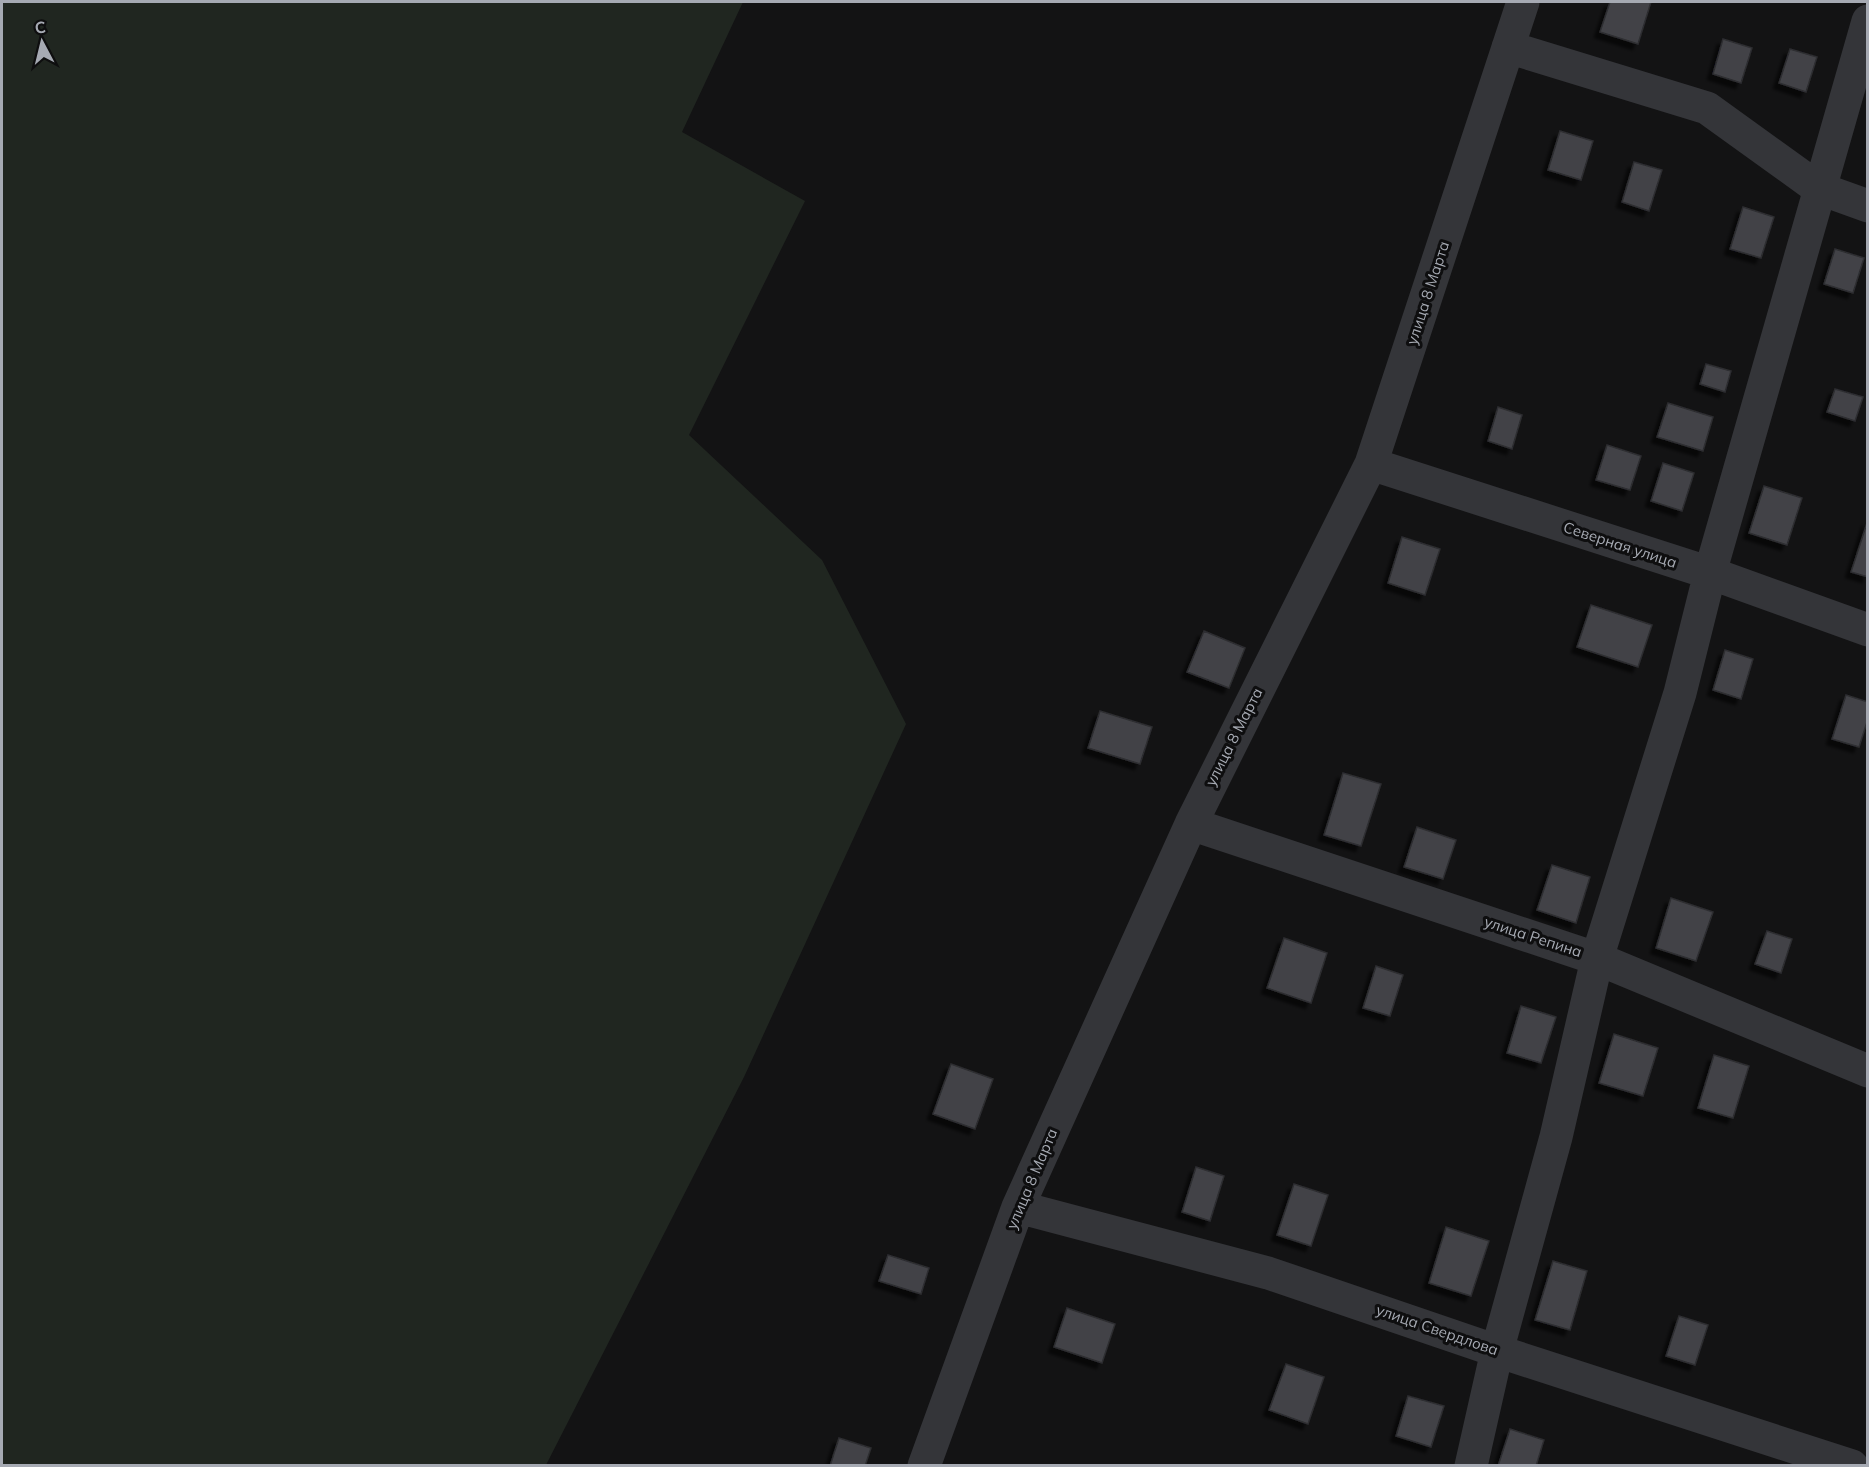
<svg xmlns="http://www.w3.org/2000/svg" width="1869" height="1467" font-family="Mulish,sans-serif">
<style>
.green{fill:#202620}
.building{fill:#424347;stroke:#2d2d30;stroke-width:1.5;filter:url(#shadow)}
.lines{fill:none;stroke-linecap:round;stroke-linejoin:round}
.minor{stroke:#343539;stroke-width:33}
.labels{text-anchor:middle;stroke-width:6;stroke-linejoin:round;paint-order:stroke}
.street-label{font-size:15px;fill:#a6aab3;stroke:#0e0e0f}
</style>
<defs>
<filter id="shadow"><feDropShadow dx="-5.5" dy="5.5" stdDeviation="1.5" flood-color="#0009"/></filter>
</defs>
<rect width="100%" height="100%" fill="#131314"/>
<path class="green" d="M 2,2 L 743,2 L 682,132 L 805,201 L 689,435 L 822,560 L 906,724 L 744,1077 L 546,1465 L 2,1465 Z"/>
<path class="building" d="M 1610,2 L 1651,2 L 1638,44 L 1600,32 Z
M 1723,39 L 1752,48 L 1741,83 L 1713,74 Z
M 1790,49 L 1817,57 L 1806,92 L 1779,83 Z
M 1560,131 L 1593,141 L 1581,180 L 1548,170 Z
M 1634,162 L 1662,170 L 1649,211 L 1622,202 Z
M 1743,207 L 1774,217 L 1761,258 L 1730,249 Z
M 1835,249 L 1864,258 L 1853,293 L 1824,284 Z
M 1706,364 L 1731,371 L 1725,392 L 1700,384 Z
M 1835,389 L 1863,397 L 1855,421 L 1827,412 Z
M 1668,403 L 1713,417 L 1703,451 L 1657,437 Z
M 1498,407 L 1522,415 L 1512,449 L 1488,441 Z
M 1607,445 L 1641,456 L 1630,490 L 1596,480 Z
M 1663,463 L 1694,473 L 1682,511 L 1651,501 Z
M 1764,486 L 1802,498 L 1787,545 L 1749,533 Z
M 1868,520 L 1868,577 L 1851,572 Z
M 1402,537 L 1440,549 L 1425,595 L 1388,583 Z
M 1591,605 L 1652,625 L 1638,667 L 1577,647 Z
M 1204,631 L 1245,648 L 1229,688 L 1187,672 Z
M 1725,650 L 1753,659 L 1741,699 L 1713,690 Z
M 1846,695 L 1868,702 L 1868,719 L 1859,747 L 1832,739 Z
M 1100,711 L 1152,727 L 1140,764 L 1088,748 Z
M 1343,773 L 1381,784 L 1361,846 L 1324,835 Z
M 1417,827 L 1456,840 L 1443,879 L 1404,867 Z
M 1552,865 L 1590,877 L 1576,923 L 1537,910 Z
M 1671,898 L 1713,912 L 1696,961 L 1656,948 Z
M 1767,931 L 1792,939 L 1781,973 L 1755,964 Z
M 1284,938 L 1327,953 L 1311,1003 L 1267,988 Z
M 1376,966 L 1403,975 L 1390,1016 L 1363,1008 Z
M 1521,1006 L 1556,1017 L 1541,1063 L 1507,1053 Z
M 1614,1034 L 1658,1048 L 1643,1096 L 1599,1083 Z
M 1714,1055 L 1749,1066 L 1733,1118 L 1698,1108 Z
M 951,1064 L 993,1079 L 975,1129 L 933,1114 Z
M 1196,1167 L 1224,1176 L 1210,1221 L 1182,1212 Z
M 1294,1184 L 1328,1195 L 1311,1246 L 1277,1235 Z
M 1446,1227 L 1489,1241 L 1471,1296 L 1429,1283 Z
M 888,1255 L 929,1268 L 921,1294 L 879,1281 Z
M 1553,1261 L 1587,1271 L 1570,1330 L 1535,1320 Z
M 1067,1308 L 1115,1324 L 1102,1363 L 1054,1347 Z
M 1679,1316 L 1708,1325 L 1695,1365 L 1666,1356 Z
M 1286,1364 L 1324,1377 L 1308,1424 L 1269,1410 Z
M 1408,1396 L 1444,1406 L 1431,1447 L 1396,1436 Z
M 1510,1429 L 1544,1440 L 1536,1466 L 1498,1466 Z
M 839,1438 L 871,1448 L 865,1466 L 830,1466 Z"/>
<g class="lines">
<path class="minor" d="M 1508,47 L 1707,108 L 1818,188 L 1868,206
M 1371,464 L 1710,573 L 1868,630
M 1191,824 L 1598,959 L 1868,1071
M 1018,1207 L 1268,1273 L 1497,1351 L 1852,1466
M 924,1466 L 1018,1207 L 1191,824 L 1371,464 L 1523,2
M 1471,1466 L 1497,1351 L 1556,1137 L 1598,955 L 1680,693 L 1710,573 L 1868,21"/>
</g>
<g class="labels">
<g class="street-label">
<text transform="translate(1428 293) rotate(-72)" y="5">улица 8 Марта</text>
<text transform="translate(1620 545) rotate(18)" y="5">Северная улица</text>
<text transform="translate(1234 737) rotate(-63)" y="5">улица 8 Марта</text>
<text transform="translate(1533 937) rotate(18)" y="5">улица Репина</text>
<text transform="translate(1032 1179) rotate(-67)" y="5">улица 8 Марта</text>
<text transform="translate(1437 1330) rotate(19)" y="5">улица Свердлова</text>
</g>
</g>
<rect width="1869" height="1467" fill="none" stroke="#a6aab3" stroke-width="6"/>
<g transform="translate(42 42) rotate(353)" stroke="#0e0e0f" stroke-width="4.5" paint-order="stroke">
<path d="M0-4.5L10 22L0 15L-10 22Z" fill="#a6aab3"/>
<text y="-9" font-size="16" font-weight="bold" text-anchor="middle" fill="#a6aab3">С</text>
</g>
</svg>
